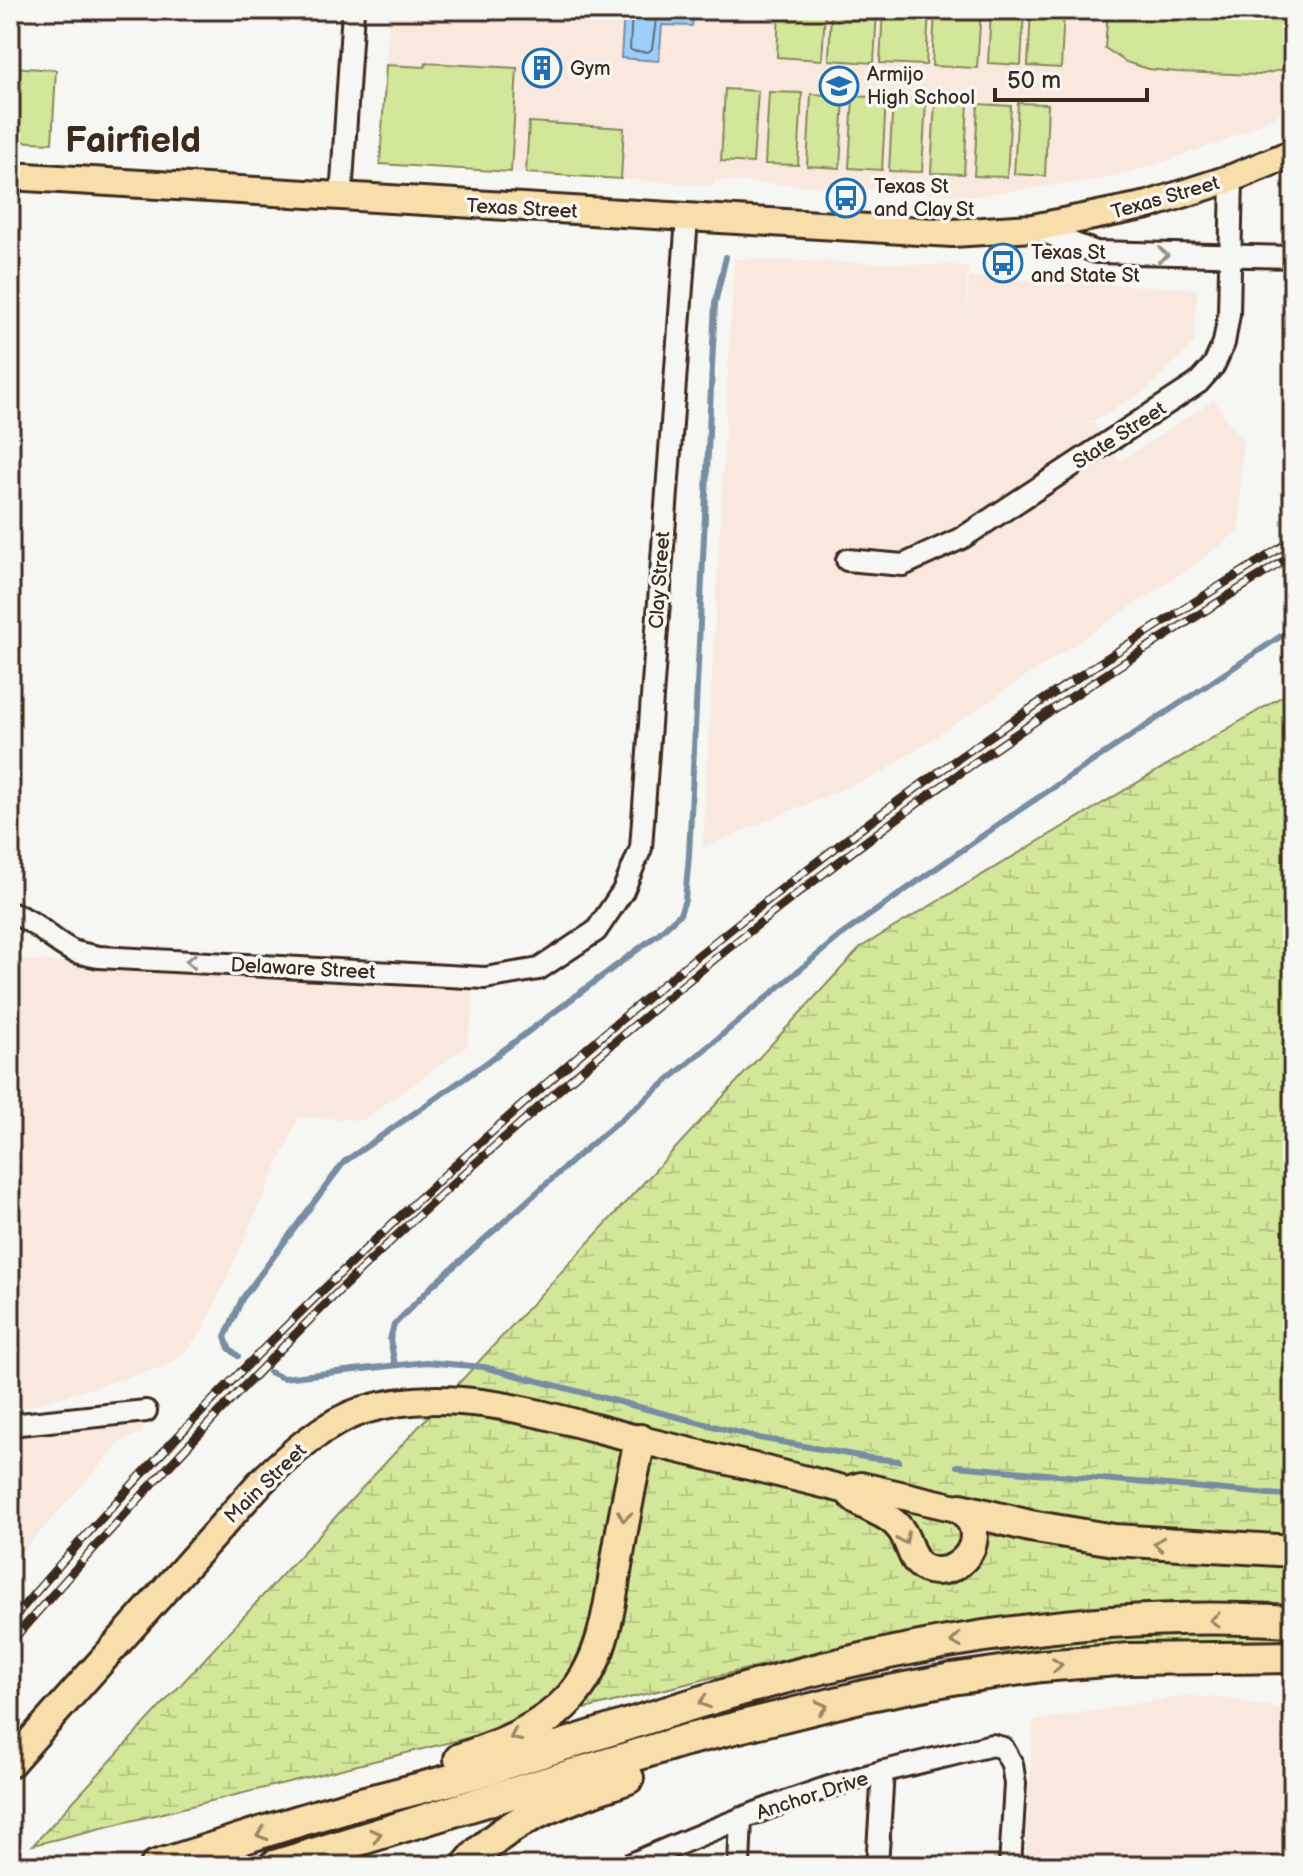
<svg xmlns="http://www.w3.org/2000/svg" width="1303" height="1876" font-family="'Balsamiq Sans',sans-serif">
<style>
.built{fill:#f8e8de}
.grass{fill:#d3e79b;stroke:#87885c;stroke-width:2}
.wetland{fill:url(#wetland-marsh);stroke:#87885c;stroke-width:2}
.water{fill:#9ecffa;stroke:#768da2;stroke-width:2}
.lines{fill:none;stroke-linecap:round;stroke-linejoin:round}
.shore{stroke:#636c76;stroke-width:2}
.stream{stroke:#768da2;stroke-width:6}
.minor-casing{stroke:#3b2a1e;stroke-width:26}
.major-casing{stroke:#3b2a1e;stroke-width:32}
.highway-casing{stroke:#3b2a1e;stroke-width:36}
.minor{stroke:#f6f6f2;stroke-width:20}
.major{stroke:#f8deab;stroke-width:26}
.highway{stroke:#f8deab;stroke-width:30}
.rail-casing{stroke:#3b2a1e;stroke-width:9}
.rail{stroke:#f6f6f2;stroke-width:6;stroke-dasharray:18;stroke-linecap:butt}
.oneway{stroke:#989088}
.oneway2{stroke:#9a8464}
.labels{text-anchor:middle;stroke-width:7;stroke-linejoin:round;paint-order:stroke}
.poi-label{font-size:20px;fill:#3b2a1e;stroke:#f6f6f2;text-anchor:start}
.street-label{font-size:20px;fill:#3b2a1e;stroke:#f6f6f2}
.town-label{font-size:36px;font-weight:bold;fill:#3b2a1e;stroke:#f6f6f2}
</style>
<defs>
<pattern id="wetland-marsh" width="20" height="14" patternUnits="userSpaceOnUse" patternTransform="scale(2)"><rect width="20" height="14" fill="#d3e79b"/><path d="M1 5h8M5 5V1M11 12h8M15 12V8" fill="none" stroke="#b6c685"/></pattern>
</defs>
<rect width="100%" height="100%" fill="#f6f6f2"/>
<filter id="ink" filterUnits="userSpaceOnUse"><feTurbulence type="fractalNoise" baseFrequency=".0125" numOctaves="2"/><feDisplacementMap in="SourceGraphic" scale="16" xChannelSelector="R" yChannelSelector="G"/><feConvolveMatrix kernelMatrix="1 2 1 2 8 2 1 2 1" color-interpolation-filters="sRGB"/></filter>
<g filter="url(#ink)">
<path class="built" d="M 389,10 L 1293,10 L 1293,107 L 1224,141 L 1144,168 L 1101,179 L 973,196 L 715,180 L 713,185 L 380,164 Z
M 734,259 L 968,266 L 965,335 L 969,277 L 1197,289 L 1194,342 L 1144,391 L 1093,421 L 1034,419 L 1094,422 L 1119,462 L 1214,400 L 1242,442 L 1239,530 L 1195,564 L 879,774 L 703,847 Z
M 10,959 L 472,983 L 472,1012 L 467,1046 L 363,1120 L 299,1117 L 204,1328 L 183,1354 L 163,1367 L 10,1412 Z
M 141,1409 L 143,1433 L 123,1440 L 10,1565 L 10,1429 Z
M 1184,1696 L 1224,1698 L 1293,1711 L 1293,1866 L 1025,1866 L 1033,1721 Z"/>
<path class="grass" d="M 779,10 L 825,10 L 822,60 L 777,57 Z
M 831,10 L 877,10 L 874,63 L 829,60 Z
M 883,10 L 929,10 L 926,65 L 880,63 Z
M 935,10 L 981,10 L 977,68 L 932,66 Z
M 991,10 L 1024,10 L 1021,65 L 988,63 Z
M 1031,10 L 1064,10 L 1061,68 L 1028,66 Z
M 1108,10 L 1293,10 L 1293,67 L 1259,75 L 1177,72 L 1149,69 L 1126,62 L 1105,48 Z
M 426,63 L 517,68 L 511,172 L 380,164 L 386,65 L 425,67 Z
M 10,67 L 56,70 L 52,143 L 10,141 Z
M 725,89 L 758,91 L 753,163 L 721,161 Z
M 769,92 L 802,93 L 798,165 L 765,164 Z
M 811,94 L 844,96 L 840,168 L 807,166 Z
M 853,96 L 886,98 L 882,170 L 849,168 Z
M 893,98 L 926,100 L 922,172 L 889,171 Z
M 935,101 L 968,103 L 964,174 L 931,173 Z
M 1018,103 L 1048,104 L 1045,176 L 1014,174 Z
M 978,104 L 1011,106 L 1007,177 L 974,176 Z
M 529,122 L 624,128 L 621,179 L 526,173 Z"/>
<path class="wetland" d="M 1293,690 L 1293,1656 L 824,1650 L 33,1845 L 861,947 Z"/>
<path class="water" d="M 624,10 L 694,10 L 692,26 L 662,25 L 659,61 L 621,58 Z"/>
<g class="lines">
<path class="shore" d="M 632,10 L 630,49 L 633,51 L 648,52 L 652,49 L 656,20 L 663,17 L 683,17 L 686,10"/>
<path class="stream" d="M 238,1356 L 229,1348 L 225,1337 L 242,1299 L 344,1162 L 485,1064 L 657,935 L 680,914 L 685,900 L 689,855 L 715,303 L 726,257
M 395,1365 L 390,1339 L 394,1325 L 432,1286 L 581,1153 L 840,936 L 1015,813 L 1293,628
M 269,1372 L 283,1378 L 426,1362 L 484,1367 L 759,1438 L 870,1458 L 899,1461
M 957,1466 L 1293,1496"/>
<defs>
<path id="minor" d="M 341,198 L 353,10
M 1033,228 L 1096,252 L 1293,257
M 847,560 L 903,565 L 962,538 L 1198,383 L 1214,365 L 1224,343 L 1229,314 L 1232,178
M 10,913 C 38,921 49,940 73,951 C 81,954 90,955 99,957 L 485,978 L 539,969 L 596,931 L 623,891 L 641,848 L 687,218
M 10,1425 L 146,1411
M 627,1866 C 689,1839 751,1813 814,1792 C 872,1772 933,1760 992,1745 L 1003,1748 L 1012,1764 L 1015,1784 L 1010,1866
M 739,1866 L 741,1818
M 877,1866 L 883,1771"/>
<path id="major" d="M 10,176 L 952,233 L 1033,228 L 1148,205 L 1232,178 L 1293,153
M 10,1764 L 260,1483 C 289,1455 323,1423 364,1410 C 458,1382 554,1419 645,1441 C 712,1457 780,1473 847,1490 L 861,1486 L 961,1509 C 964,1514 970,1520 972,1525 C 981,1551 955,1576 929,1570 C 910,1565 911,1543 901,1530 C 887,1510 860,1510 847,1490"/>
<path id="highway" d="M 961,1509 L 1030,1526 L 1114,1540 L 1293,1551
M 460,1759 C 498,1746 543,1729 571,1697 C 607,1656 610,1599 619,1548 C 625,1512 632,1476 640,1440
M 156,1866 C 225,1845 295,1820 365,1802 C 406,1792 447,1782 488,1769 C 607,1732 726,1690 848,1662 C 992,1629 1145,1612 1293,1621
M 274,1866 L 682,1741 L 864,1696 L 952,1679 L 1042,1666 L 1130,1659 L 1293,1657
M 467,1866 C 506,1817 572,1798 628,1778"/>
</defs>
<use href="#minor" class="minor-casing"/>
<use href="#major" class="major-casing"/>
<use href="#highway" class="highway-casing"/>
<use href="#minor" class="minor"/>
<use href="#major" class="major"/>
<use href="#highway" class="highway"/>
<defs>
<path id="rail" d="M 10,1622 C 123,1489 245,1364 372,1243 C 542,1081 722,929 911,792 C 1035,702 1164,621 1293,540
M 10,1643 C 144,1490 282,1340 433,1202 C 608,1042 793,889 987,754 C 1087,685 1190,620 1293,555"/>
</defs>
<use href="#rail" class="rail-casing"/>
<use href="#rail" class="rail"/>
</g>
<defs><path id="oneway-chevron" d="M-2-3.5L2.5 0L-2 3.5" fill="none" stroke-width="1.6" stroke-linecap="round" stroke-linejoin="round" transform="scale(2)"/></defs>
<g class="oneway">
<use href="#oneway-chevron" transform="translate(1163 255) rotate(3)"/>
<use href="#oneway-chevron" transform="translate(191 961) rotate(-177)"/>
</g>
<g class="oneway2">
<use href="#oneway-chevron" transform="translate(624 1516) rotate(100)"/>
<use href="#oneway-chevron" transform="translate(904 1539) rotate(62)"/>
<use href="#oneway-chevron" transform="translate(1159 1544) rotate(-176)"/>
<use href="#oneway-chevron" transform="translate(1215 1620) rotate(-180)"/>
<use href="#oneway-chevron" transform="translate(956 1641) rotate(172)"/>
<use href="#oneway-chevron" transform="translate(1057 1665) rotate(-5)"/>
<use href="#oneway-chevron" transform="translate(704 1702) rotate(163)"/>
<use href="#oneway-chevron" transform="translate(822 1707) rotate(-15)"/>
<use href="#oneway-chevron" transform="translate(515 1736) rotate(154)"/>
<use href="#oneway-chevron" transform="translate(262 1834) rotate(163)"/>
<use href="#oneway-chevron" transform="translate(376 1835) rotate(-17)"/>
</g>
</g>
<defs>
<symbol id="building-ring" viewBox="-11 -11 22 22"><circle r="9.5" fill="#f6f6f2" stroke="#1f6fb2" stroke-width="1.5"/><path d="M-4-6H4V6H1V3H-1V6H-4ZM-2.5-4.3h1.7v1.8h-1.7ZM.8-4.3h1.7v1.8H.8ZM-2.5-1h1.7V.8h-1.7ZM.8-1h1.7V.8H.8Z" fill="#1f6fb2"/></symbol>
<symbol id="school-ring" viewBox="-11 -11 22 22"><circle r="9.5" fill="#f6f6f2" stroke="#1f6fb2" stroke-width="1.5"/><path d="M0-5L7-2L0 1L-7-2ZM-4 1L0 2.5L4 1V4Q0 6-4 4Z" fill="#1f6fb2"/></symbol>
<symbol id="bus-ring" viewBox="-11 -11 22 22"><circle r="9.5" fill="#f6f6f2" stroke="#1f6fb2" stroke-width="1.5"/><path d="M-5-6H5V4H4V6H2V4H-2V6H-4V4H-5ZM-3.5-4V0h7V-4ZM-3.5 1.2v1.5H-2V1.2ZM2 1.2v1.5H3.5V1.2Z" fill="#1f6fb2"/></symbol>
</defs>
<g fill-rule="evenodd">
<use href="#building-ring" x="520" y="46" width="44" height="44"/>
<use href="#school-ring" x="817" y="64" width="44" height="44"/>
<use href="#bus-ring" x="824" y="176" width="44" height="44"/>
<use href="#bus-ring" x="981" y="241" width="44" height="44"/>
</g>
<g class="labels">
<g class="poi-label">
<text x="570" y="75">Gym</text>
<text x="867" y="81">Armijo<tspan x="867" dy="23">High School</tspan></text>
<text x="874" y="193">Texas St<tspan x="874" dy="23">and Clay St</tspan></text>
<text x="1031" y="259">Texas St<tspan x="1031" dy="23">and State St</tspan></text>
</g>
<g class="street-label">
<text transform="translate(1165 197) rotate(-16)" y="7">Texas Street</text>
<text transform="translate(522 208) rotate(3)" y="7">Texas Street</text>
<text transform="translate(1119 435) rotate(-33)" y="7">State Street</text>
<text transform="translate(659 580) rotate(-86)" y="7">Clay Street</text>
<text transform="translate(303 968) rotate(3)" y="7">Delaware Street</text>
<text transform="translate(265 1483) rotate(-44)" y="7">Main Street</text>
<text transform="translate(812 1795) rotate(-18)" y="7">Anchor Drive</text>
</g>
<g class="town-label">
<text x="133" y="152">Fairfield</text>
</g>
</g>
<rect width="1303" height="1876" fill="none" stroke="#f6f6f2" stroke-width="40"/>
<rect x="20" y="20" width="1263" height="1836" fill="none" stroke="#3b2a1e" stroke-width="3" filter="url(#ink)"/>
<path d="M995 88v12h152v-12" fill="none" stroke="#3b2a1e" stroke-width="4"/>
<text x="1007" y="88" font-size="24" fill="#3b2a1e" stroke="#f6f6f2" stroke-width="6" paint-order="stroke">50 m</text>
</svg>
